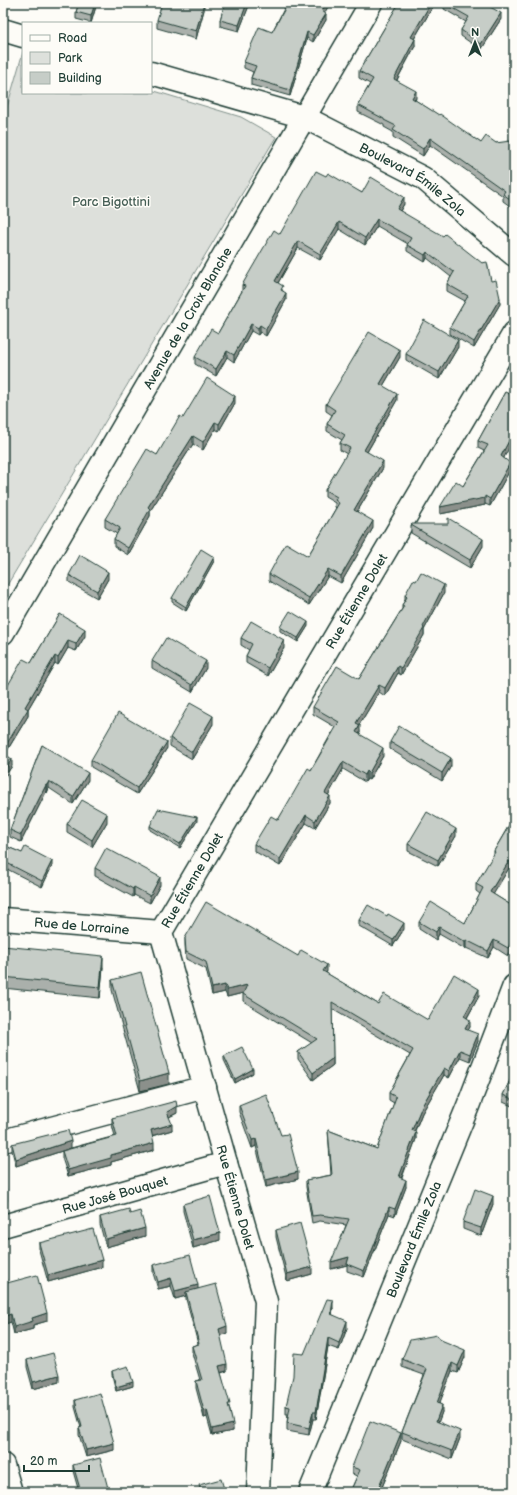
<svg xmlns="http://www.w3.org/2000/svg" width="517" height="1495" font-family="'Balsamiq Sans',sans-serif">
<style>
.green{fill:#dde0db;stroke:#7e8e88}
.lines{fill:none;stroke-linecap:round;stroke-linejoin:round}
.minor-casing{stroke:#1f3d34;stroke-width:25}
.minor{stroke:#fdfcf7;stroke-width:22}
.wall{fill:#aab0ab;stroke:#1f3d34}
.shaded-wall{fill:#8b908b;stroke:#1f3d34}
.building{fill:#c6cdc7;stroke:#1f3d34}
.labels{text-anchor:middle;stroke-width:3;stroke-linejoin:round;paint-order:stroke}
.street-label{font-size:13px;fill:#1f3d34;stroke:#fdfcf7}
.park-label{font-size:13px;fill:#455e55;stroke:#fdfcf7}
</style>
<rect width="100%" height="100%" fill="#fdfcf7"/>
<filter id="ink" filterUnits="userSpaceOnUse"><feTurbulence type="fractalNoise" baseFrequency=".025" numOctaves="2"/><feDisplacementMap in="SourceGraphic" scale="8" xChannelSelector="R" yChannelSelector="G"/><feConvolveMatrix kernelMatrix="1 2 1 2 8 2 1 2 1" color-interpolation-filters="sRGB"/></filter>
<g filter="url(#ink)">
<path class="green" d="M 23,52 L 23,93 L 151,93 L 151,90 L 241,117 L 276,137 L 3,592 L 3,407 L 8,405 L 3,388 L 3,121 Z"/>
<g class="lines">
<defs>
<g id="minor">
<path d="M 3,30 L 23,36"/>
<path id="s1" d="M 151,73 L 304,117 L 423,178 L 514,255"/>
<path id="s2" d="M 3,633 L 371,3"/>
<path id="s3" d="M 3,919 L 161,932"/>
<path d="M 3,1141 L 205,1087"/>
<path id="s4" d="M 3,1226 L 226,1163"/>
<path d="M 3,1465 L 11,1492"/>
<path id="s5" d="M 258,1492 L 266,1301 L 226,1163 L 161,932 L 514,333"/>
<path id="s6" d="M 310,1492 L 468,1106 L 514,986"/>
</g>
</defs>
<use href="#minor" class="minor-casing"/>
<use href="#minor" class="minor"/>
</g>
<path class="wall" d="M 67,3 L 97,3 L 91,23 L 76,19 L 76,12 L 78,6 Z
M 225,3 L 250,3 L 239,31 L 220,26 L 220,20 Z
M 280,3 L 330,3 L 324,13 L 326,20 L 313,42 L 307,38 L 290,96 L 251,85 L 251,78 L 253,72 L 244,68 L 244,62 L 272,32 L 286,5 Z
M 399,3 L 435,3 L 414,39 L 415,46 L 397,80 L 416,98 L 415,100 L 481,143 L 514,143 L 514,209 L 503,201 L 503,196 L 430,145 L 423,156 L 393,137 L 393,132 L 384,127 L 384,125 L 358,112 L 358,105 L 370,84 L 359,78 L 359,71 Z
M 444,3 L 501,19 L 481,50 L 461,36 L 461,30 L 466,22 L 444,9 Z
M 204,10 L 196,39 L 157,28 L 157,20 Z
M 326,176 L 362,193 L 404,204 L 400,211 L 491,281 L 500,304 L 474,348 L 450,334 L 450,327 L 465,301 L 447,291 L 447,284 L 451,277 L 427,258 L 425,262 L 407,251 L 407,245 L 408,244 L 377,226 L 365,245 L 339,229 L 320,260 L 298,248 L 278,283 L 283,291 L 286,300 L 266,336 L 260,332 L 258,335 L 251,331 L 234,362 L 227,357 L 216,376 L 195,364 L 195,357 L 218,333 L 242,291 L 242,285 L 280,234 Z
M 458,347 L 439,379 L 406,360 L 406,354 Z
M 400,357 L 383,386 L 397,400 L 367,452 L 383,468 L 357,512 L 373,528 L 341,583 L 328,576 L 309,605 L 269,581 L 269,574 L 308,556 L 336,508 L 335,507 L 335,503 L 325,497 L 325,490 L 347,454 L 340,450 L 340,443 L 342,440 L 327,431 L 327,424 L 332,415 L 326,411 L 326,404 Z
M 505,392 L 504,458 L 510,470 L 490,506 L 485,504 L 485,505 L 440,514 L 463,486 L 484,451 L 478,448 L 478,441 Z
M 235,403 L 219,431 L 215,429 L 203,450 L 193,444 L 150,511 L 150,516 L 128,555 L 114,546 L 114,539 L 117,534 L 105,527 L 105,519 L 157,455 L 183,418 Z
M 411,525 L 483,546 L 470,568 L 411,533 Z
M 214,561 L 186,611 L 172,602 L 172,598 Z
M 69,575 L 108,579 L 97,598 L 69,582 Z
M 444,593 L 424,630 L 424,635 L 401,675 L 398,673 L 385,696 L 379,692 L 359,725 L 360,733 L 359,734 L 383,756 L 369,780 L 367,779 L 365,782 L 343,769 L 328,795 L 330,803 L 315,828 L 306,823 L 280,866 L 254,851 L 254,844 L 278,820 L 311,770 L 335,727 L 313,714 L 313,707 L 359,679 L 402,609 L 402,605 L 405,600 L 405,595 Z
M 60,614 L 85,636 L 76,651 L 68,648 L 58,665 L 55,663 L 28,709 L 28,716 L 5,754 L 12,766 L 3,779 L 3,694 L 31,663 Z
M 308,626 L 298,642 L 280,631 L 280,627 Z
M 241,638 L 284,648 L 268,676 L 246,663 L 246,656 L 249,650 L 241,645 Z
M 152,661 L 206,668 L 192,692 L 152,668 Z
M 213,724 L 192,759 L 170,746 L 170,738 Z
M 390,742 L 451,766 L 442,781 L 390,749 Z
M 42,745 L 88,780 L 73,804 L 49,788 L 47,793 L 46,792 L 21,842 L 10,837 L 10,830 Z
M 167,748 L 137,794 L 91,767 L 91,760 Z
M 514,777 L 514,788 L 512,787 L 512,780 Z
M 514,804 L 514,871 L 509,868 L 493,894 L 514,907 L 508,956 L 494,947 L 488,958 L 466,948 L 465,949 L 439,934 L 436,940 L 419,929 L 419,922 L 465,923 L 480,894 L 476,891 L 476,884 L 494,855 L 494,851 L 512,820 L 509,818 L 509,811 Z
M 197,821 L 180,848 L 150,830 L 150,826 Z
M 107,822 L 92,847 L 67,832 L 67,824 Z
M 456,836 L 438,866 L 408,851 L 408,844 Z
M 3,845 L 52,866 L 42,887 L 3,867 Z
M 95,868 L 160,885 L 150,903 L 134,895 L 133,897 L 95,876 Z
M 359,920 L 404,929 L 393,946 L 359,926 Z
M 185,938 L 298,956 L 327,971 L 326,973 L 378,1004 L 428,1020 L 479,996 L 467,1018 L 470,1027 L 468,1030 L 478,1041 L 470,1061 L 460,1057 L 449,1078 L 444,1075 L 422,1113 L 415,1131 L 416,1139 L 402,1178 L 406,1187 L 395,1216 L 389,1214 L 364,1277 L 347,1271 L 347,1265 L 331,1269 L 346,1225 L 320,1221 L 312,1223 L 306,1187 L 306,1180 L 331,1175 L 328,1130 L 377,1149 L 394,1103 L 389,1100 L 389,1093 L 410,1055 L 332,1009 L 333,1065 L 313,1080 L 298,1059 L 298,1052 L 312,1043 L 243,1001 L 243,993 L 227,997 L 225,992 L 212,995 L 206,969 L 186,959 L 185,945 Z
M 3,946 L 103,967 L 100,998 L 3,988 Z
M 112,980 L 169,1084 L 140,1091 L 112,990 Z
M 224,1056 L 253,1073 L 235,1083 L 224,1060 Z
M 514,1072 L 514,1107 L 503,1102 L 503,1095 Z
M 239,1105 L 281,1135 L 298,1179 L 266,1187 L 256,1146 L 252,1148 L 239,1112 Z
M 177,1113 L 169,1117 L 172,1130 L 152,1136 L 154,1150 L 111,1162 L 111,1165 L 68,1176 L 62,1158 L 62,1151 L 16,1166 L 12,1151 L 12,1144 L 71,1148 L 115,1136 L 112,1125 L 112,1118 Z
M 183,1204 L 220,1240 L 193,1248 L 183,1211 Z
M 493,1204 L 481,1236 L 463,1229 L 463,1222 Z
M 130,1214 L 145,1236 L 106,1247 L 100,1225 L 100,1217 Z
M 276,1230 L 312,1274 L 287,1281 L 276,1237 Z
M 39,1243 L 102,1267 L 48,1282 L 39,1250 Z
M 153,1265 L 198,1288 L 227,1333 L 220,1335 L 227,1371 L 221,1373 L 230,1411 L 233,1431 L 212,1435 L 207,1417 L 204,1418 L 196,1388 L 196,1381 L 200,1380 L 192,1353 L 192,1346 L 198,1344 L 186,1299 L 186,1296 L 175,1299 L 171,1286 L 158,1289 L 153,1273 Z
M 3,1270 L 7,1283 L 47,1321 L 33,1325 L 33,1329 L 14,1334 L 11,1322 L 5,1324 L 3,1314 Z
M 333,1308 L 332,1314 L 347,1328 L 339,1350 L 328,1346 L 316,1419 L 313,1419 L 309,1435 L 287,1431 L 287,1423 L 288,1414 L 286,1414 L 286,1406 L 304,1354 Z
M 441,1340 L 465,1357 L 458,1373 L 452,1371 L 439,1404 L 442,1412 L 438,1422 L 460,1438 L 452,1459 L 402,1439 L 402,1432 L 424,1375 L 402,1367 L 402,1359 Z
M 27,1360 L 59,1382 L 33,1389 L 27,1367 Z
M 112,1371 L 133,1386 L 116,1391 L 112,1375 Z
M 75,1400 L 114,1450 L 86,1457 L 79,1435 L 79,1428 L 81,1428 L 75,1407 Z
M 401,1441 L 380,1492 L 350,1492 L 357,1476 L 352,1474 L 352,1467 Z
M 73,1465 L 109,1492 L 79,1492 L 73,1471 Z"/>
<path class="shaded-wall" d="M 95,3 L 97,3 L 91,23 L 91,16 Z
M 204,3 L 204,10 L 196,39 L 196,31 Z
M 247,3 L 250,3 L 239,31 L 239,25 Z
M 326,3 L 330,3 L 322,18 L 322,11 Z
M 431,3 L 435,3 L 411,44 L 411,37 Z
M 501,13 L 501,19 L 481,50 L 481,44 Z
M 326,14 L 326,20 L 313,42 L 313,35 Z
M 307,32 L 307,38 L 290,96 L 290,90 Z
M 415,39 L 415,46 L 394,85 L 394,79 Z
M 416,91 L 416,98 L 412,105 L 412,98 Z
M 430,138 L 430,145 L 423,156 L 423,149 Z
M 404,197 L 404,204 L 397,216 L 397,209 Z
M 377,219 L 377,226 L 365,245 L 365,238 Z
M 339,222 L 339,229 L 320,260 L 320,254 Z
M 298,241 L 298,248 L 275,288 L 275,281 Z
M 427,252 L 427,258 L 425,262 L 425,255 Z
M 286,293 L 286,300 L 266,336 L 266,329 Z
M 500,298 L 500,304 L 474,348 L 474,342 Z
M 251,324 L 251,331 L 234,362 L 234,355 Z
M 260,325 L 260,332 L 258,335 L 258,328 Z
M 458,340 L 458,347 L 439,379 L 439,372 Z
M 400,350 L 400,357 L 380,391 L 380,384 Z
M 227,351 L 227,357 L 216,376 L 216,369 Z
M 397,394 L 397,400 L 364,457 L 364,450 Z
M 235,396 L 235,403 L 219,431 L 219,424 Z
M 215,422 L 215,429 L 203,450 L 203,442 Z
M 514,431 L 514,439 L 501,463 L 501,456 Z
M 193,436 L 193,444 L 150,511 L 150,516 L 128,555 L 128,548 L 148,507 Z
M 383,461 L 383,468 L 354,517 L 354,510 Z
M 510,463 L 510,470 L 490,506 L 490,499 Z
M 485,496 L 485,505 L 440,514 L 440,507 Z
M 373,521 L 373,528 L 341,583 L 341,576 Z
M 483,539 L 483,546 L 470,568 L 470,560 Z
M 214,557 L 214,561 L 186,611 L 186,607 Z
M 328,569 L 328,576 L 309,605 L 309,598 Z
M 108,572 L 108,579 L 97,598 L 97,591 Z
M 444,585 L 444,593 L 424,630 L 424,635 L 401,675 L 401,668 Z
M 308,622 L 308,626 L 298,642 L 298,638 Z
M 85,629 L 85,636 L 76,651 L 76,644 Z
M 284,640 L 284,648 L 268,676 L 268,668 Z
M 68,641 L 68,648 L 58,665 L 58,658 Z
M 55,656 L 55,663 L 28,709 L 28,716 L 3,757 L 3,750 L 25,707 Z
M 206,661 L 206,668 L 192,692 L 192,685 Z
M 398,666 L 398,673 L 385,696 L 385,688 Z
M 379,685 L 379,692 L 356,730 L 356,723 Z
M 213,716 L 213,724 L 192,759 L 192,752 Z
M 360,725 L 360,733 L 356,740 L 356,732 Z
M 167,742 L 167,748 L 137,794 L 137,788 Z
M 383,748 L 383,756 L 369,780 L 369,773 Z
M 451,758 L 451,766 L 442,781 L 442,773 Z
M 12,759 L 12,766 L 3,779 L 3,772 Z
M 343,762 L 343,769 L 325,801 L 325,793 Z
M 367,771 L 367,779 L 365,782 L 365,775 Z
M 88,773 L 88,780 L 73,804 L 73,797 Z
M 49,781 L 49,788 L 47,793 L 47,785 Z
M 46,785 L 46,792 L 21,842 L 21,835 Z
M 330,796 L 330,803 L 315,828 L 315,821 Z
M 107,814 L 107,822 L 92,847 L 92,840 Z
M 306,815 L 306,823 L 280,866 L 280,859 Z
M 197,817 L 197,821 L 180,848 L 180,844 Z
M 456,829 L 456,836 L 438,866 L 438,860 Z
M 52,861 L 52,866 L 42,887 L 42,881 Z
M 509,861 L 509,868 L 490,900 L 490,892 Z
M 160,877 L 160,885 L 150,903 L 150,896 Z
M 134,887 L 134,895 L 133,897 L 133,889 Z
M 404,923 L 404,929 L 393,946 L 393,940 Z
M 439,927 L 439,934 L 436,940 L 436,932 Z
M 514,938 L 514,945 L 508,956 L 508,948 Z
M 466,940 L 466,948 L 465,949 L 465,942 Z
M 494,940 L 494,947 L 488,958 L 488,951 Z
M 103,956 L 103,967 L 100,998 L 100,987 Z
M 327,965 L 327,971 L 323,978 L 323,971 Z
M 225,985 L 225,992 L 212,995 L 212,988 Z
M 247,985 L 247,992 L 227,997 L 227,990 Z
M 479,989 L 479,996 L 464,1023 L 464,1016 Z
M 470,1020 L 470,1027 L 465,1036 L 465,1029 Z
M 478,1034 L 478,1041 L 470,1061 L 470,1054 Z
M 460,1050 L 460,1057 L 449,1078 L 449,1071 Z
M 333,1058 L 333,1065 L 313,1080 L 313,1073 Z
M 444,1068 L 444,1075 L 422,1113 L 412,1137 L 412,1130 L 422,1106 Z
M 253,1069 L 253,1073 L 235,1083 L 235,1079 Z
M 169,1073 L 169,1084 L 140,1091 L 140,1081 Z
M 177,1106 L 177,1113 L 167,1118 L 167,1112 Z
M 172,1124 L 172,1130 L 151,1136 L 151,1130 Z
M 416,1132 L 416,1139 L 399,1184 L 399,1177 Z
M 256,1139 L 256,1146 L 252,1148 L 252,1140 Z
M 71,1141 L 71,1148 L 16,1166 L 16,1159 Z
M 154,1143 L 154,1150 L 111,1162 L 111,1165 L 68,1176 L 68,1170 L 111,1155 Z
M 298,1172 L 298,1179 L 266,1187 L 266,1180 Z
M 406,1180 L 406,1187 L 395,1216 L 395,1209 Z
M 7,1193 L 7,1201 L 3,1202 L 3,1194 Z
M 493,1196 L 493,1204 L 481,1236 L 481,1228 Z
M 389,1207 L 389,1214 L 364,1277 L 364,1271 Z
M 145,1228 L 145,1236 L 106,1247 L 106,1239 Z
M 220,1233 L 220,1240 L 193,1248 L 193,1240 Z
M 349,1257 L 347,1265 L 331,1269 L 331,1262 Z
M 102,1260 L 102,1267 L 48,1282 L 48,1275 Z
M 312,1267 L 312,1274 L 287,1281 L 287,1274 Z
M 171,1278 L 171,1286 L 158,1289 L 158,1282 Z
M 198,1285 L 198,1292 L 186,1292 L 186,1296 L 175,1299 L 175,1291 Z
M 333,1300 L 333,1308 L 331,1322 L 331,1314 Z
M 47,1313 L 47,1321 L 33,1325 L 33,1329 L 14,1334 L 14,1327 L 32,1318 Z
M 11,1314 L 11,1322 L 5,1324 L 5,1316 Z
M 347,1321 L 347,1328 L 339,1350 L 339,1343 Z
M 227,1326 L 227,1333 L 219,1336 L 219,1329 Z
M 328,1338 L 328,1346 L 316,1419 L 316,1412 Z
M 465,1350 L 465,1357 L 458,1373 L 458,1366 Z
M 452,1363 L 452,1371 L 437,1410 L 437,1403 Z
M 227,1364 L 227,1371 L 219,1373 L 219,1366 Z
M 59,1375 L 59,1382 L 33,1389 L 33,1382 Z
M 133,1382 L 133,1386 L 116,1391 L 116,1387 Z
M 442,1405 L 442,1412 L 436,1429 L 436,1421 Z
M 207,1410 L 207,1417 L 204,1418 L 204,1411 Z
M 313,1412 L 313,1419 L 309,1435 L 309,1428 Z
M 233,1424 L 233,1431 L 212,1435 L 212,1429 Z
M 460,1431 L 460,1438 L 452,1459 L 452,1451 Z
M 401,1433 L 401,1441 L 380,1492 L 377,1492 Z
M 114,1443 L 114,1450 L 86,1457 L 86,1450 Z"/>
<path class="building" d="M 79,3 L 95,3 L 91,16 L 76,12 Z
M 162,3 L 204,3 L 196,31 L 157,20 Z
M 225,3 L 247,3 L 239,25 L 220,20 Z
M 288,3 L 326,3 L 322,11 L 326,14 L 313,35 L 307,32 L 290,90 L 251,78 L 256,66 L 244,62 L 259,27 L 272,32 Z
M 399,3 L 431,3 L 411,37 L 415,39 L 394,79 L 416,91 L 412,98 L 439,115 L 440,114 L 481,143 L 486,136 L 496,143 L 510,141 L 514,143 L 514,202 L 503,194 L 505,191 L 430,138 L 423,149 L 393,130 L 396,126 L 384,120 L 384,119 L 358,105 L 373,79 L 359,71 Z
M 444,3 L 483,3 L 501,13 L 481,44 L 461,30 L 469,17 Z
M 316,171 L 326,176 L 328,173 L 362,193 L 371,177 L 404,197 L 397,209 L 443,236 L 445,234 L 482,263 L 487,262 L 491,281 L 496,280 L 500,298 L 474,342 L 450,327 L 468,296 L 447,284 L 454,272 L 427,252 L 425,255 L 407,245 L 411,238 L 377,219 L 365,238 L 339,222 L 320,254 L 298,241 L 275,281 L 283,286 L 281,290 L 286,293 L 266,329 L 260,325 L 258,328 L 251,324 L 234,355 L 227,351 L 216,369 L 195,357 L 211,329 L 218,333 L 245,286 L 242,285 L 274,230 L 280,234 Z
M 424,320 L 458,340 L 439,372 L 406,354 Z
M 369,332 L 400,350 L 380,384 L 397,394 L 364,450 L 383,461 L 354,510 L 373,521 L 341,576 L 328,569 L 309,598 L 269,574 L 286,543 L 308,556 L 339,503 L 335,500 L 337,497 L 325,490 L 350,448 L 340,443 L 345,435 L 327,424 L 335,410 L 326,404 Z
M 207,378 L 235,396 L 219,424 L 215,422 L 203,442 L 193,436 L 148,507 L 150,509 L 128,548 L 114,539 L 120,528 L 105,519 L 147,449 L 157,455 L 180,416 L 183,418 Z
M 505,392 L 514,396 L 514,431 L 501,456 L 510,463 L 490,499 L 485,496 L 485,498 L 440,507 L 456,481 L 463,486 L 488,445 L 478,441 Z
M 448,518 L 483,539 L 470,560 L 411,525 L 412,524 L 448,524 Z
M 201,549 L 214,557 L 186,607 L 172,598 Z
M 80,555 L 108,572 L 97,591 L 69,575 Z
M 421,572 L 444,585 L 423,627 L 424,628 L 401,668 L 398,666 L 385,688 L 379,685 L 356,723 L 360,725 L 356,732 L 383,748 L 369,773 L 367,771 L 365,775 L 343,762 L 325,793 L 330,796 L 315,821 L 306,815 L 280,859 L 254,844 L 271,816 L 278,820 L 308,768 L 311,770 L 339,722 L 313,707 L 337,666 L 359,679 L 404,606 L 402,605 L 407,597 L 405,595 L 413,580 L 416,581 Z
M 290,611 L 308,622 L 298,638 L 280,627 Z
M 60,614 L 85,629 L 76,644 L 68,641 L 58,658 L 55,656 L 25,707 L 28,709 L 3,750 L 3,694 L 23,659 L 31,663 Z
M 251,621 L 284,640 L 268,668 L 246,656 L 252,644 L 241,638 Z
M 166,638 L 206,661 L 192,685 L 152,661 Z
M 190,703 L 213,716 L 192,752 L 170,738 Z
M 118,713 L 167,742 L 137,788 L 91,760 Z
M 399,726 L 451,758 L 442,773 L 390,742 Z
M 42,745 L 88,773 L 73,797 L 49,781 L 47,785 L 46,785 L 21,835 L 10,830 Z
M 3,753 L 12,759 L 3,772 Z
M 82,800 L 107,814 L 92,840 L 67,824 Z
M 514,804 L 514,814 L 509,811 Z
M 158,809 L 197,817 L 180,844 L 150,826 Z
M 427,812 L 456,829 L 438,860 L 408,844 Z
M 514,817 L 514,864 L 509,861 L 490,892 L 514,907 L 514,938 L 508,948 L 494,940 L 488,951 L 466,940 L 465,942 L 439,927 L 436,932 L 419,922 L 431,902 L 465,923 L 483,888 L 476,884 L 495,852 L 494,851 Z
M 3,845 L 22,853 L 25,847 L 52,861 L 42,881 L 3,861 Z
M 106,848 L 160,877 L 150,896 L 134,887 L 133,889 L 95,868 Z
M 206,902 L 298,956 L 301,950 L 327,965 L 323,971 L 378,1004 L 384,994 L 428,1020 L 454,974 L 479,989 L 464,1016 L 470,1020 L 465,1029 L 478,1034 L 470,1054 L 460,1050 L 449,1071 L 444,1068 L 422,1106 L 412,1130 L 416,1132 L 399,1177 L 406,1180 L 395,1209 L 389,1207 L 364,1271 L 347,1264 L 349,1257 L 331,1262 L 349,1219 L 320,1215 L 312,1216 L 306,1180 L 332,1175 L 328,1130 L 377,1149 L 396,1097 L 389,1093 L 413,1050 L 332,1002 L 333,1058 L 313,1073 L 298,1052 L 317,1039 L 243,994 L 247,985 L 227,990 L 225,985 L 212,988 L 206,962 L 186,952 L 185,938 Z
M 368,905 L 387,916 L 388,914 L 404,923 L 393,940 L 359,920 Z
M 3,946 L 103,956 L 100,987 L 3,977 Z
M 141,972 L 169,1073 L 140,1081 L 112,980 Z
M 242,1047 L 253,1069 L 235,1079 L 224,1056 Z
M 514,1072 L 514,1100 L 503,1095 Z
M 266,1094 L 281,1135 L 288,1134 L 298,1172 L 266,1180 L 256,1139 L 252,1140 L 239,1105 Z
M 176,1101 L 177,1106 L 167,1112 L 172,1124 L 151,1130 L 154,1143 L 111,1155 L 111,1158 L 68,1170 L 62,1151 L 117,1136 L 112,1118 Z
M 68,1130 L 71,1141 L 16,1159 L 12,1144 Z
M 3,1177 L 7,1193 L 3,1194 Z
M 475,1189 L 493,1196 L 481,1228 L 463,1222 Z
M 210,1196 L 220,1233 L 193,1240 L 183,1204 Z
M 129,1209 L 130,1214 L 140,1211 L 145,1228 L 106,1239 L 100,1217 Z
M 300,1223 L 312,1267 L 287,1274 L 276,1230 Z
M 93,1229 L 102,1260 L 48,1275 L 39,1243 Z
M 190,1255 L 198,1285 L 175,1291 L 171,1278 L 158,1282 L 153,1265 Z
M 3,1270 L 7,1283 L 37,1275 L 47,1313 L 32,1318 L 33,1321 L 14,1327 L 11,1314 L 5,1316 L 3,1307 Z
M 216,1284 L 227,1326 L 219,1329 L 227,1364 L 219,1366 L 230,1404 L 228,1404 L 233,1424 L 212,1429 L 207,1410 L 204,1411 L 196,1381 L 202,1380 L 192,1346 L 199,1344 L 186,1292 Z
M 327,1299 L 333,1300 L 331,1314 L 347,1321 L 339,1343 L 328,1338 L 316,1412 L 313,1412 L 309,1428 L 287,1423 L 290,1407 L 286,1406 L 293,1376 L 294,1353 L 304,1354 Z
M 437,1335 L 441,1340 L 465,1350 L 458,1366 L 452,1363 L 437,1403 L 442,1405 L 436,1421 L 460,1431 L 452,1451 L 402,1432 L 427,1369 L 402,1359 L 410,1340 Z
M 53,1353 L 59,1375 L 33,1382 L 27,1360 Z
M 128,1366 L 133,1382 L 116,1387 L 112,1371 Z
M 100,1393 L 114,1443 L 86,1450 L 79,1428 L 82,1427 L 75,1400 Z
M 370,1421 L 401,1433 L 377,1492 L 350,1492 L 360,1470 L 352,1467 Z
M 100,1458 L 109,1492 L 81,1492 L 73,1465 Z
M 221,1479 L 225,1492 L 201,1492 L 199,1485 Z"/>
</g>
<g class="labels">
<g class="street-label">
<text dy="5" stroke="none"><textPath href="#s1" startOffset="285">Boulevard Émile Zola</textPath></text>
<text dy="5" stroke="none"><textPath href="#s2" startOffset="365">Avenue de la Croix Blanche</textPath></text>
<text dy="5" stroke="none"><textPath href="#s5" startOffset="959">Rue Étienne Dolet</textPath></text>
<text dy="5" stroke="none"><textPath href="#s5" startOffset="635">Rue Étienne Dolet</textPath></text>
<text dy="5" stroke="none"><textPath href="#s3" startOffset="79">Rue de Lorraine</textPath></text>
<text dy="5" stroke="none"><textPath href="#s4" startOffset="116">Rue José Bouquet</textPath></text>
<text transform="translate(236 1197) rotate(74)" y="5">Rue Étienne Dolet</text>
<text dy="5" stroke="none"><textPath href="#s6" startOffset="273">Boulevard Émile Zola</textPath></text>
</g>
<g class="park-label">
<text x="111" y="206">Parc Bigottini</text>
</g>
</g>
<rect width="517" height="1495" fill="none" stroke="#fdfcf7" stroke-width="16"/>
<rect x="8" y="8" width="501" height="1479" fill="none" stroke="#1f3d34" stroke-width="1.5" filter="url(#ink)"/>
<rect x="22" y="22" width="130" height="72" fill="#fdfcf7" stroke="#a4b0a9"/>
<rect x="30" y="35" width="20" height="6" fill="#fdfcf7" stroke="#a4b0a9"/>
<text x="58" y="42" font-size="12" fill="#1f3d34">Road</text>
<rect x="30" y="52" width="20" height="12" fill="#dde0db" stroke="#a4b0a9"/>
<text x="58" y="62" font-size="12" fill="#1f3d34">Park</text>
<rect x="30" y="72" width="20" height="12" fill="#c6cdc7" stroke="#a4b0a9"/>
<text x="58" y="82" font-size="12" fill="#1f3d34">Building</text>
<g transform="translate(475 42)" stroke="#fdfcf7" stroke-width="3" paint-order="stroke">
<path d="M0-3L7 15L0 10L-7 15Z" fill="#1f3d34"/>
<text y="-6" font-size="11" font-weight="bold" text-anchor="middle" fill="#1f3d34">N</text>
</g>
<path d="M24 1465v6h65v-6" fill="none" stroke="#1f3d34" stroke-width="2"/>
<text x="30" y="1465" font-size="12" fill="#1f3d34" stroke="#fdfcf7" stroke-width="3" paint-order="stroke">20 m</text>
</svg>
